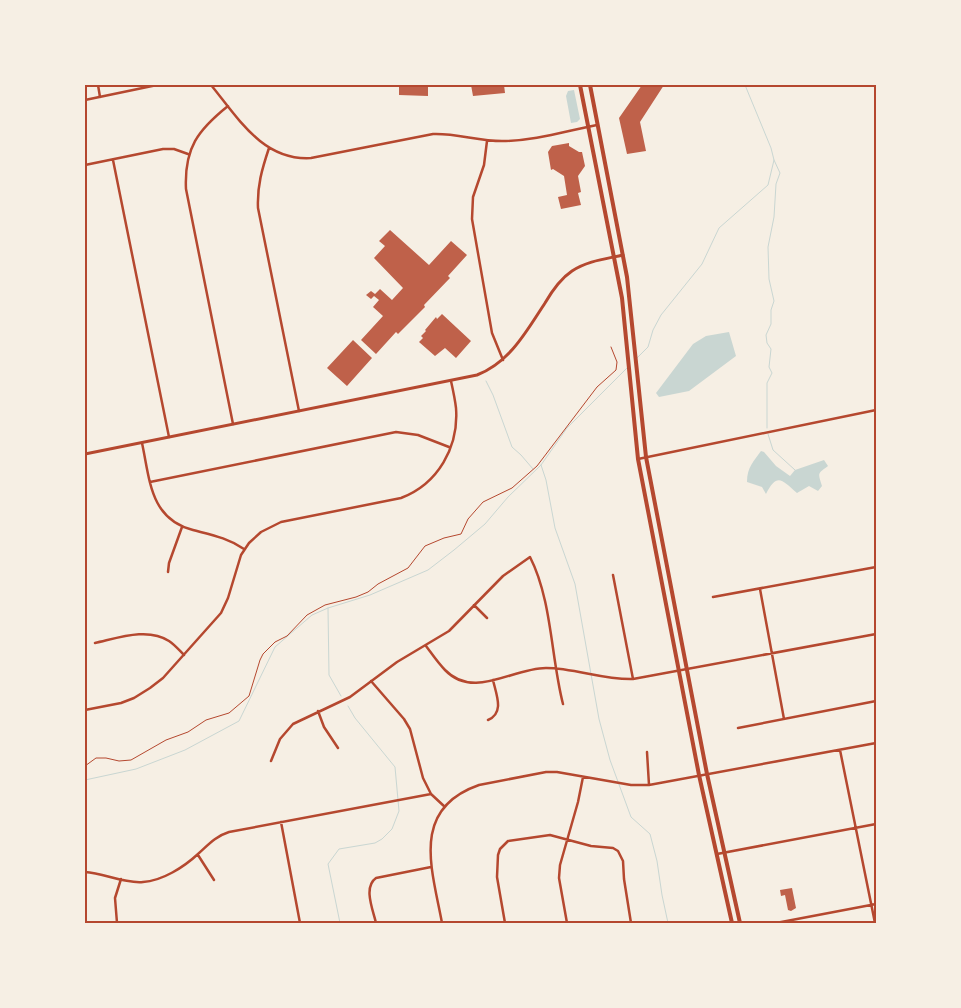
<svg xmlns="http://www.w3.org/2000/svg" width="961" height="1008" font-family="'Roboto Condensed',sans-serif">
<style>
.water{fill:#c9d6d2}
.lines{fill:none;stroke-linecap:round;stroke-linejoin:round}
.stream{stroke:#c9d6d2;stroke-width:1}
.building{fill:#bf614a}
.path{stroke:#b5482f;stroke-width:1}
.minor{stroke:#b5482f;stroke-width:2.5}
.tertiary{stroke:#b5482f;stroke-width:3}
.secondary{stroke:#b5482f;stroke-width:4}
.neatline{fill:none;stroke:#b5482f;stroke-width:2}
</style>
<rect width="100%" height="100%" fill="#f6efe4"/>
<path class="water" d="M 574,90 L 580,119 L 577,122 L 571,123 L 566,96 L 568,91 Z
M 729,332 L 736,356 L 689,391 L 659,397 L 656,393 L 693,344 L 706,336 Z
M 761,451 L 764,452 L 776,466 L 790,476 L 795,470 L 824,460 L 828,466 C 817,474 818,473 822,486 L 818,491 L 809,486 L 797,493 C 782,480 777,472 766,494 L 762,487 L 747,482 C 747,467 754,461 761,451 Z"/>
<g class="lines">
<path class="stream" d="M 637,358 L 648,347 L 653,330 L 661,315 L 702,264 L 719,228 L 768,185 L 774,160 L 771,148 L 745,85
M 486,381 L 493,395 L 512,447 L 521,455 L 533,469
M 767,428 L 767,383 L 772,373 L 769,367 L 771,349 L 767,343 L 766,335 L 771,324 L 771,310 L 774,301 L 769,279 L 768,247 L 774,217 L 776,184 L 780,173 L 774,160
M 768,434 L 773,450 L 795,470
M 541,465 L 546,480 L 555,528 L 575,584 L 599,719 L 610,760 L 631,817 L 650,834 L 657,861 L 662,895 L 668,923
M 328,608 L 329,675 L 341,696
M 85,780 L 136,769 L 185,750 L 239,721 L 275,647 L 312,615 L 328,608 L 370,595 L 428,570 L 454,550 L 485,524 L 508,497 L 541,465 L 567,428 L 627,368
M 340,923 L 328,864 L 339,849 L 375,843 L 382,839 L 392,829 L 399,811 L 395,767 L 355,718 L 348,706"/>
</g>
<path class="building" d="M 399,85 L 428,85 L 428,96 L 399,95 Z
M 471,85 L 504,85 L 505,93 L 473,96 Z
M 642,85 L 664,85 L 640,122 L 646,151 L 627,154 L 619,118 Z
M 569,143 L 569,146 L 579,152 L 582,152 L 585,166 L 578,176 L 581,192 L 578,193 L 581,205 L 561,209 L 558,197 L 567,195 L 564,176 L 553,169 L 551,170 L 548,152 L 552,146 Z
M 390,230 L 429,265 L 451,241 L 467,255 L 448,276 L 450,278 L 424,305 L 425,307 L 398,334 L 396,332 L 376,354 L 361,340 L 383,316 L 373,307 L 379,300 L 374,296 L 371,299 L 366,295 L 371,291 L 375,294 L 380,289 L 392,300 L 403,288 L 374,258 L 385,246 L 379,241 Z
M 442,314 L 471,341 L 456,358 L 445,348 L 435,356 L 419,342 L 423,338 L 421,336 L 426,331 L 425,330 L 436,317 L 437,319 Z
M 353,340 L 372,358 L 347,386 L 327,368 Z
M 792,888 L 796,908 L 791,911 L 788,910 L 785,895 L 781,896 L 780,890 Z"/>
<g class="lines">
<path class="path" d="M 85,766 L 96,758 L 106,758 L 119,761 L 131,760 L 166,740 L 188,732 L 206,720 L 229,713 L 249,696 L 260,660 L 263,654 L 275,642 L 287,636 L 307,615 L 325,605 L 356,597 L 368,592 L 378,584 L 408,568 L 425,546 L 444,538 L 461,534 L 468,519 L 483,502 L 512,488 L 537,466 L 597,387 L 616,370 L 617,362 L 611,347"/>
<path class="minor" d="M 98,85 L 100,97
M 211,85 C 238,118 263,161 311,158 L 433,134 C 456,133 478,141 502,141 C 534,141 566,131 597,125
M 85,100 L 157,85
M 228,106 C 198,130 184,148 186,189 L 233,424
M 487,141 L 484,165 L 473,197 L 472,219 L 492,333 L 503,360
M 269,148 C 262,169 257,186 258,208 L 299,411
M 113,160 L 169,437
M 85,165 L 163,149 L 174,149 L 188,154
M 142,443 C 150,480 150,519 193,530 C 212,535 228,538 244,549
M 638,459 L 876,410
M 150,482 L 396,432 L 418,435 L 449,447
M 168,572 L 169,563 L 182,527
M 613,575 L 633,679
M 760,589 L 784,719
M 713,597 L 876,567
M 474,605 L 487,618
M 95,643 C 118,638 148,627 169,641 C 175,645 179,650 184,655
M 426,646 C 432,654 438,663 445,670 C 474,700 512,668 546,668 C 575,668 603,680 633,679 L 876,634
M 371,681 L 404,719 L 410,729 L 423,778 L 431,794 L 445,807
M 85,710 L 121,703 L 134,698 L 150,688 L 163,678 L 221,613 L 228,598 L 241,555 L 249,543 L 261,532 L 281,522 L 401,498 C 438,484 459,447 456,408 C 455,399 453,390 451,381
M 318,711 L 324,727 L 338,748
M 488,720 C 505,713 496,694 493,680
M 738,728 L 876,701
M 840,750 L 875,923
M 647,752 L 649,785
M 271,761 L 280,739 L 293,724 L 350,697 L 397,662 L 449,631 L 503,576 L 530,557 C 552,600 551,658 563,704
M 281,822 L 300,923
M 717,854 L 876,824
M 198,855 L 214,880
M 85,872 C 104,873 124,884 143,882 C 162,881 184,867 198,854 C 208,845 216,836 229,832 L 431,794
M 117,923 L 115,898 L 121,879
M 376,923 C 373,910 363,887 376,878 L 431,867
M 442,923 C 432,869 410,809 479,785 L 546,772 L 557,772 L 631,785 L 649,785 L 876,743
M 505,923 L 497,877 L 498,855 L 500,849 L 508,841 L 550,835 L 591,846 L 613,848 L 618,851 L 623,861 L 624,879 L 631,923
M 567,923 L 559,878 L 560,865 L 578,802 L 583,777
M 776,923 L 876,904"/>
<path class="tertiary" d="M 85,454 L 477,375 C 510,362 526,332 545,303 C 552,291 560,279 572,271 C 587,261 605,259 623,255"/>
<path class="secondary" d="M 580,85 L 622,298 L 638,459 L 699,775 L 732,923
M 590,85 L 627,277 L 646,457 L 707,774 L 740,923"/>
</g>
<rect width="961" height="1008" fill="none" stroke="#f6efe4" stroke-width="172"/>
<rect x="86" y="86" width="789" height="836" class="neatline"/>
</svg>
